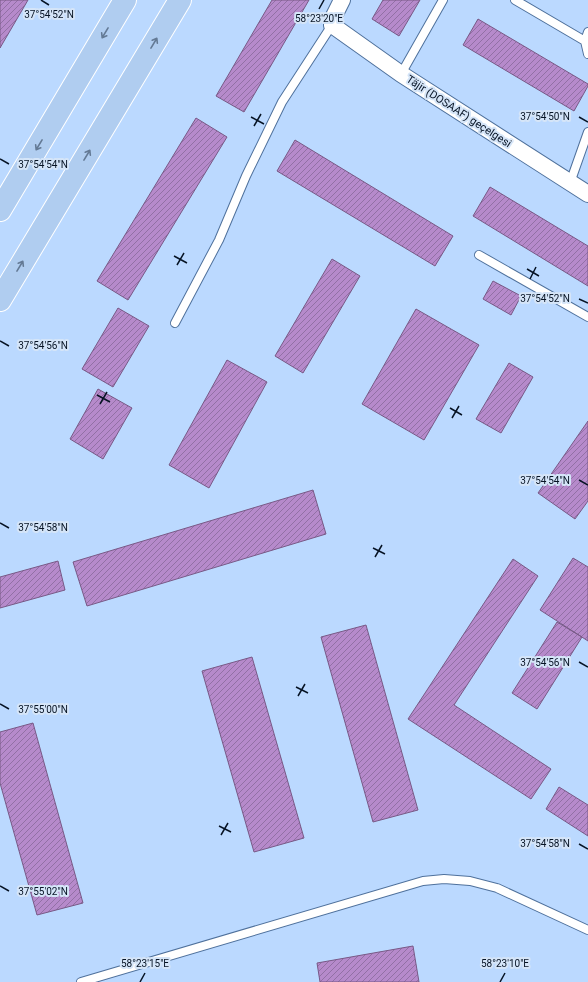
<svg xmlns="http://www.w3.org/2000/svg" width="588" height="982" font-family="Roboto,sans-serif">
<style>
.building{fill:url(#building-hatch);stroke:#785986}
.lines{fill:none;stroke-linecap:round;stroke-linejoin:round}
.lane-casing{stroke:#4f719c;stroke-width:10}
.street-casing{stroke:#4f719c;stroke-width:18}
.primary-casing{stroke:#fff;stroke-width:24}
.lane{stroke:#fff;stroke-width:8}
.street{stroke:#fff;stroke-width:16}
.primary{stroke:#b0cdf0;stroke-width:22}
.oneway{stroke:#647a95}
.ticks{fill:none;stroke:#071425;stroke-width:1.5}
.labels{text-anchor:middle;stroke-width:4;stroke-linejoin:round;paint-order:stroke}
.street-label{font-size:11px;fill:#071425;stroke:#d5e5f8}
.ticks-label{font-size:10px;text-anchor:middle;fill:#071425;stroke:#d5e5f8;stroke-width:4;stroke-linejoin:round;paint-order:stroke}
</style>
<defs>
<pattern id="building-hatch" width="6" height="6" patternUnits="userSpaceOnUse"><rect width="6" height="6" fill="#b68acb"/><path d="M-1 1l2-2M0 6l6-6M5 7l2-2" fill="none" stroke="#9270a5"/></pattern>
</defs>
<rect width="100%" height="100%" fill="#bbd9ff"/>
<path class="building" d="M 0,0 L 28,0 L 0,48 Z
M 272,0 L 309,0 L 244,112 L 216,96 Z
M 383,0 L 420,0 L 399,36 L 372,19 Z
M 478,19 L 588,84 L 588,86 L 574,111 L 463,45 Z
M 196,118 L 227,137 L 128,300 L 97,281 Z
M 295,140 L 453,236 L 435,266 L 277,171 Z
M 490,187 L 588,246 L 588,286 L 473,216 Z
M 332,259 L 360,276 L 303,373 L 275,356 Z
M 493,281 L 521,296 L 511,315 L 483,299 Z
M 118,308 L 149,326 L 113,387 L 82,369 Z
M 416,309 L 479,345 L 424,440 L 362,404 Z
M 227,360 L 267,382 L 209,488 L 169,465 Z
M 509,363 L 533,377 L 501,433 L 476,419 Z
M 98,389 L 132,408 L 103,459 L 70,439 Z
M 588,421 L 588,501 L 575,519 L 538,493 Z
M 313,490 L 326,534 L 87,606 L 73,562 Z
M 573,558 L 588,567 L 588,641 L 540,610 Z
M 513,559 L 538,576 L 454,705 L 551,769 L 531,799 L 408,719 Z
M 58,561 L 65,590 L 0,608 L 0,577 Z
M 557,622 L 582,637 L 537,709 L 512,693 Z
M 366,625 L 418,810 L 373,822 L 321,637 Z
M 252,657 L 304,838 L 254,852 L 202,671 Z
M 33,723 L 83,903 L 37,915 L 0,783 L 0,732 Z
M 559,787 L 588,805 L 588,836 L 546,809 Z
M 413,946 L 419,982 L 320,982 L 317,963 Z"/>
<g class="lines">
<defs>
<path id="lane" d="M 515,0 L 585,41
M 588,32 L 585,41 L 588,54
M 401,74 L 443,0
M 570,183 L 588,132
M 479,255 L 588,317
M 175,323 L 219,240 L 246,176 L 282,102 L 332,25
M 81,982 L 423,881 L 444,879 L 470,881 L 497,888 L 588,930"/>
<path id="street" d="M 342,0 L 333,18 L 332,25 L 401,74 L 588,194"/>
<path id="primary" d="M 0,210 L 125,0
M 0,300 L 180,0"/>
</defs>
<use href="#lane" class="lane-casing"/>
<use href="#street" class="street-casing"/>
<use href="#primary" class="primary-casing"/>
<use href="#lane" class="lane"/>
<use href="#street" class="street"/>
<use href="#primary" class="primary"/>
</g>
<defs><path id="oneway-shaft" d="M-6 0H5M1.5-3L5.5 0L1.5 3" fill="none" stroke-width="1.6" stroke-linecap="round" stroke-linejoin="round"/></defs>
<g class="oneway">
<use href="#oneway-shaft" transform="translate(105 33) rotate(121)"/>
<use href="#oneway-shaft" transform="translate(154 43) rotate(-59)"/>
<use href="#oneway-shaft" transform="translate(39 145) rotate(121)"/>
<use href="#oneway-shaft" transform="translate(87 155) rotate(-59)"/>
<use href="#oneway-shaft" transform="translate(20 266) rotate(-59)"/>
</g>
<path class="ticks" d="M 41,0 L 49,5M 319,9 L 324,0M 251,117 L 264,124M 579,117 L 588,122M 254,126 L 261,114M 0,159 L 9,164M 174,256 L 187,263M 177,265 L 184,253M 527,269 L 539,276M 530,279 L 536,267M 579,299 L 588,303M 0,341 L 9,346M 97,395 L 110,402M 100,404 L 107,392M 450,408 L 462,415M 452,418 L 459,406M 579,480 L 588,485M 0,523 L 9,528M 373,548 L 385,554M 375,557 L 382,545M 579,662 L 588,667M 296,687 L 308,693M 298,696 L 305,684M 0,704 L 9,709M 219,826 L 231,832M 221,835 L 228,823M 579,844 L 588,849M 0,886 L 9,891M 140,982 L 145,973M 500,982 L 505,973"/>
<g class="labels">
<g class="street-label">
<text transform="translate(459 111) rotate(33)" y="4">Täjir (DOSAAF) geçelgesi</text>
</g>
</g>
<g class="ticks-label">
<text x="49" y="18">37°54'52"N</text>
<text x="319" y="22">58°23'20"E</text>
<text x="545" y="120">37°54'50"N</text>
<text x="43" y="168">37°54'54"N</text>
<text x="545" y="302">37°54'52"N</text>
<text x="43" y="349">37°54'56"N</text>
<text x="545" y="484">37°54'54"N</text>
<text x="43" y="531">37°54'58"N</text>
<text x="545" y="666">37°54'56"N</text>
<text x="43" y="713">37°55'00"N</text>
<text x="545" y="847">37°54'58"N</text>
<text x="43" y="895">37°55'02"N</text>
<text x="145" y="967">58°23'15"E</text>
<text x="505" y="967">58°23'10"E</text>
</g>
</svg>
